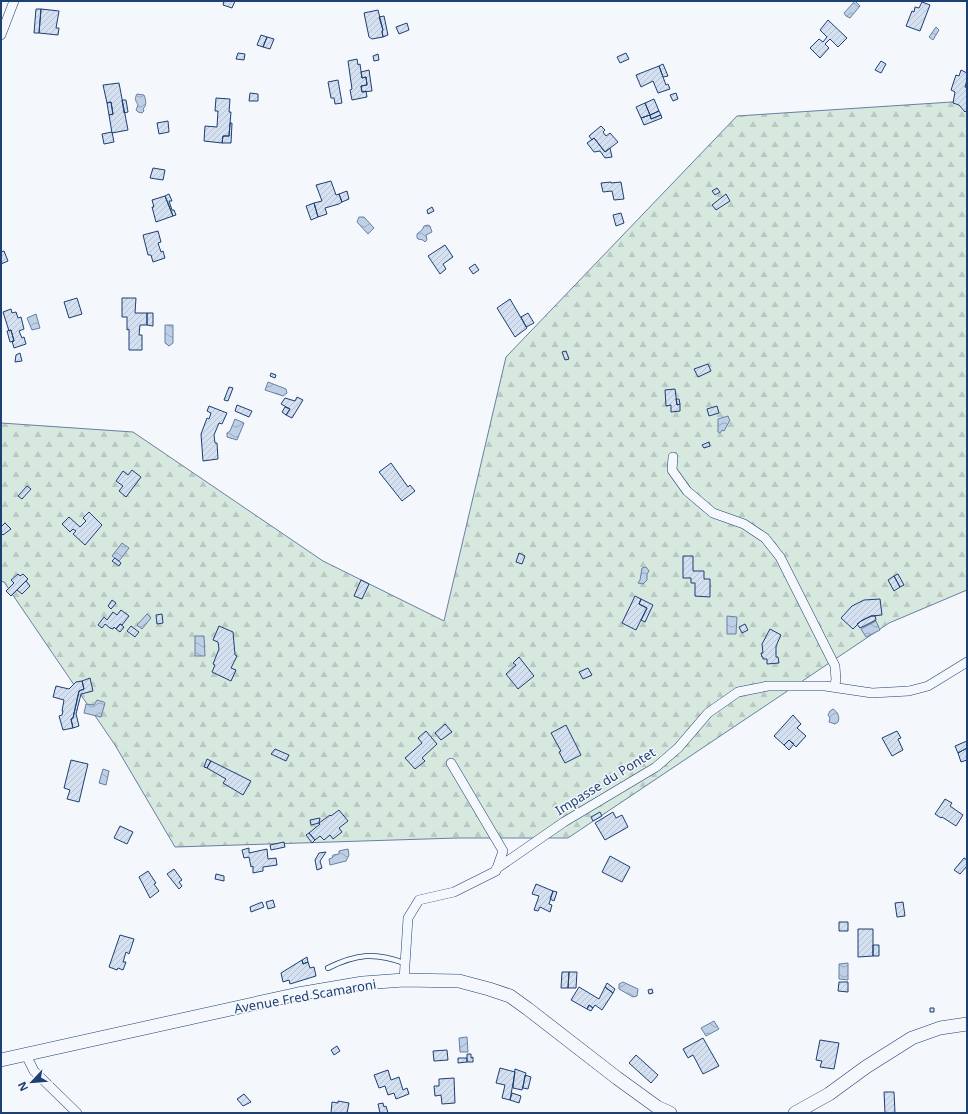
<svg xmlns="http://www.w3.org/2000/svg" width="968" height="1114" font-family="'Noto Sans',sans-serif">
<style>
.forest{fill:url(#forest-firs);stroke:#687fa3}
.water{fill:url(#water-waves);stroke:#687fa3}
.building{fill:url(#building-hatch);stroke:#1d3f73}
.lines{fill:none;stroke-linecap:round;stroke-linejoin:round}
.service-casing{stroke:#1d3f73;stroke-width:6}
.minor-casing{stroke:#1d3f73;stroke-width:10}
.secondary-casing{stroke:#1d3f73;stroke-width:14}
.service{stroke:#f4f7fb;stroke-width:4.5}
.minor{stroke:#f4f7fb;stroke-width:9}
.secondary{stroke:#f4f7fb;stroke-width:13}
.labels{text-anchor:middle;stroke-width:3;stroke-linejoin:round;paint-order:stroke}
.street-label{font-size:13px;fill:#1d3f73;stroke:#f4f7fb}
</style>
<defs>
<pattern id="forest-firs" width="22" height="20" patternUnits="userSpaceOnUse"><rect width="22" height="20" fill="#d7e8df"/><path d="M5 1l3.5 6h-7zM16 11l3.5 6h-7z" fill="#b8c8c3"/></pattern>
<pattern id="water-waves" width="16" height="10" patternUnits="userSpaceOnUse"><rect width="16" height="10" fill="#bed0e5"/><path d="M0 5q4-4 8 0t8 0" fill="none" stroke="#9aaabe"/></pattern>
<pattern id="building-hatch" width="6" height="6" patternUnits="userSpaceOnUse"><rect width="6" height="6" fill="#d5e0f0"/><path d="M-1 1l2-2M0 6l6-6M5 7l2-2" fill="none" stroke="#b6c1d1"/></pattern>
</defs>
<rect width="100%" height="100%" fill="#f4f7fb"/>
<path class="forest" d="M 967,101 L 967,590 L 889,623 L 568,838 L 457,838 L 175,847 L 115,745 L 4,582 L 1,581 L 1,423 L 133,432 L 323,561 L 444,621 L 506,357 L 737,116 Z"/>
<path class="water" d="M 855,1 L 860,6 L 850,18 L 846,16 L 844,13 Z
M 936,27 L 939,30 L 933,40 L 929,37 Z
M 137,94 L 144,95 C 146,100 147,105 143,109 L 144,111 L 142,113 L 138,112 L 136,110 L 138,105 C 136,101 134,99 137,94 Z
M 359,217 L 364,217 L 374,228 L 368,234 L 357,222 Z
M 428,225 L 430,226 L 432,232 L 426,235 L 427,240 L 425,242 L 423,240 L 418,239 L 417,238 L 417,234 L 422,230 L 424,226 Z
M 36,314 L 40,328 L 32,330 L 27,318 Z
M 165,325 L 173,325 L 173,343 L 169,346 L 165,343 Z
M 268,382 L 286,389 L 287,393 L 283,396 L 265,390 Z
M 728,416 L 729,419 L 730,420 L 724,431 L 722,430 L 720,433 L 718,432 L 718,419 Z
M 235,419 L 244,423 L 237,440 L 227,437 L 227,433 L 230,431 Z
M 122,543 L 129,548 L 119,561 L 112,556 Z
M 646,567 L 649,571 L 647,574 L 647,580 L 643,584 L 638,583 L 640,580 L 642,568 Z
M 147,614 L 151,618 L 142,629 L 137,625 Z
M 727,616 L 737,617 L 736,634 L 727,634 Z
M 876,621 L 880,630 L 866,637 L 861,629 Z
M 195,636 L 204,636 L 205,656 L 195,656 Z
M 97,700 L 104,702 L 105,703 L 101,717 L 84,713 L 86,704 L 94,705 Z
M 833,709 C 838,712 840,717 838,722 L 835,724 L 829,722 L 830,718 L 828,715 L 830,711 Z
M 103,769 L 109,771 L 106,785 L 99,783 Z
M 348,849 L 349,855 L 346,861 L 330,865 L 329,859 L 332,858 L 333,855 L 339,854 L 339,851 Z
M 848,963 L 848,980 L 839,979 L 839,964 Z
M 623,982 L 638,989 L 637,996 L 633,997 L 619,989 L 619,984 Z
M 714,1021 L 719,1029 L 706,1036 L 701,1028 Z
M 467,1037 L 468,1052 L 460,1052 L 459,1038 Z"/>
<path class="building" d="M 224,1 L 235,1 L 232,8 L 223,5 Z
M 922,2 L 930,5 L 920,31 L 906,26 L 912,11 L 914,12 L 915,7 L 919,8 Z
M 36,9 L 41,9 L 39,33 L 34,33 Z
M 41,9 L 59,11 L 56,28 L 59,28 L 58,35 L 39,33 Z
M 378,10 L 383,30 L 382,31 L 383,37 L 372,39 L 369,37 L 364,13 Z
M 384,16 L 388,35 L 383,37 L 382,31 L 383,30 L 379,17 Z
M 828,20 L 847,38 L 838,47 L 830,39 L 825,44 L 829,48 L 820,58 L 810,48 L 819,39 L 823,42 L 827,37 L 820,30 Z
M 407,23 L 409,30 L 399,34 L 396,27 Z
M 261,35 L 267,37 L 263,47 L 257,45 Z
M 267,37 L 274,39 L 270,49 L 263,47 Z
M 238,53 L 245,54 L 244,60 L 236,59 Z
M 626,53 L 629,59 L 620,63 L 617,57 Z
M 378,54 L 379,60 L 374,61 L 373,56 Z
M 357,59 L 358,65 L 360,64 L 362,78 L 366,77 L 367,85 L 361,86 L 362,92 L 366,91 L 367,97 L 352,100 L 350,90 L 352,89 L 348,61 Z
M 881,61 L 886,64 L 881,73 L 875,70 Z
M 663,64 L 668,76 L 663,77 L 659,66 Z
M 659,66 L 666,85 L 668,84 L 670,89 L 658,93 L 653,81 L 641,87 L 636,75 Z
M 369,70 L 372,91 L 362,92 L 361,86 L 367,85 L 366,77 L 362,78 L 361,72 Z
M 961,70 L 967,73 L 967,80 L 965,87 L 967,88 L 967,110 L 965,112 L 959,105 L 953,103 L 955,92 L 951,90 L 956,75 L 959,76 Z
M 338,80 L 342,103 L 335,104 L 334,98 L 331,98 L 328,82 Z
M 119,83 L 128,130 L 112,133 L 109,115 L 113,114 L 111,102 L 107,103 L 103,85 Z
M 250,93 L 258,94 L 258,101 L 249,101 Z
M 676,93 L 678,99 L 673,101 L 670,95 Z
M 216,98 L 230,99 L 229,112 L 231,112 L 229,136 L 223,136 L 222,143 L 204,141 L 205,126 L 217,127 L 218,111 L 215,111 Z
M 654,99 L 659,111 L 650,115 L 645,103 Z
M 122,100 L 126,100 L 128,112 L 124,113 Z
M 111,102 L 113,114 L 109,115 L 107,103 Z
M 645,103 L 650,115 L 641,118 L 636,107 Z
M 659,111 L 661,115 L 651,119 L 650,115 Z
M 650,115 L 651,119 L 661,115 L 662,118 L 644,125 L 641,118 Z
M 168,121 L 169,132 L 159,134 L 157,123 Z
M 230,123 L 232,123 L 231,143 L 222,143 L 223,136 L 229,136 Z
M 601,126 L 605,130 L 603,132 L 606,136 L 610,133 L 618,142 L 605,152 L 594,138 L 592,140 L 589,136 Z
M 112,132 L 114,142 L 104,144 L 102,134 Z
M 594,138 L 605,152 L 610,148 L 612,157 L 605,158 L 600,151 L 594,152 L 587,143 Z
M 153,168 L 165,170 L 163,180 L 150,178 Z
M 331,181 L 336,195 L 339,194 L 342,202 L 339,204 L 325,208 L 327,214 L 318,217 L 314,203 L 322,201 L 316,185 Z
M 611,182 L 611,183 L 621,182 L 624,199 L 614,200 L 612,191 L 603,192 L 601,183 Z
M 717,188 L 720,192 L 715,195 L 712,191 Z
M 347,191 L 349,199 L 342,202 L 339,194 Z
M 169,194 L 172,201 L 169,201 L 172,210 L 174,210 L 176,215 L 173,216 L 165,196 Z
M 726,194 L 730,201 L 716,210 L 712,205 Z
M 165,196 L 173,216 L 156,222 L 152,207 L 154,207 L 152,200 Z
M 314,203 L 318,217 L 311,220 L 306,206 Z
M 432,207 L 434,211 L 428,214 L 427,210 Z
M 621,213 L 624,223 L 616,226 L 613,215 Z
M 158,231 L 161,242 L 158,243 L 161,252 L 163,251 L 165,258 L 153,262 L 151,255 L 148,255 L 143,235 Z
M 445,245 L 453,257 L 443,264 L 446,269 L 440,274 L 428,256 Z
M 4,251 L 8,261 L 1,264 L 1,252 Z
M 475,264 L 479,270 L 473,274 L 469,268 Z
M 77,298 L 82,314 L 69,318 L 64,302 Z
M 122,298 L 136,298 L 135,313 L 147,313 L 147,325 L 140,325 L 139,335 L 142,335 L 142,350 L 129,350 L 129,329 L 127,330 L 127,317 L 122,317 Z
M 510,299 L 527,328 L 515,337 L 497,308 Z
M 11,309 L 12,313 L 16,312 L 18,318 L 21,317 L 24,329 L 19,331 L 22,338 L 24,337 L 26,344 L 14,348 L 12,341 L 14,341 L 11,330 L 9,331 L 3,312 Z
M 147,313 L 153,313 L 153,326 L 147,325 Z
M 528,313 L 534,323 L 526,327 L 521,317 Z
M 11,330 L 14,341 L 10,342 L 7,331 Z
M 566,351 L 569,359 L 565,360 L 562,352 Z
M 20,353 L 22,361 L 15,362 L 16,355 Z
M 708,364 L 711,371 L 698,377 L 694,369 Z
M 271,373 L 276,375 L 275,378 L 270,376 Z
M 229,387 L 233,388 L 228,401 L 224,400 Z
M 675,389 L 677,405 L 680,404 L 680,411 L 671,412 L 671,405 L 666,406 L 665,390 Z
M 297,397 L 303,400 L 292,418 L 286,415 L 290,409 L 281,404 L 285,398 L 295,401 Z
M 676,399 L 679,399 L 680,404 L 677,405 Z
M 237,405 L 252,411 L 249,417 L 235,411 Z
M 209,406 L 227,413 L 222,424 L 219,423 L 214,435 L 215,443 L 217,443 L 218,459 L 203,461 L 201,434 L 207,418 L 209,419 L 211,413 L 207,411 Z
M 717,406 L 719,413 L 709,416 L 707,409 Z
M 285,407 L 290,409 L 286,415 L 282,412 Z
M 709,442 L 710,446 L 704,448 L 702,445 Z
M 391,463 L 408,487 L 410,485 L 415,491 L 402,501 L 379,472 Z
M 132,470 L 141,477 L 126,497 L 119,491 L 123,486 L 116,481 L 123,471 L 128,475 Z
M 27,486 L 31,489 L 22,499 L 18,496 Z
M 89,512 L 102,525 L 85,545 L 73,534 L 76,531 L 73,529 L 70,532 L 62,524 L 69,517 L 80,527 L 86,521 L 83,518 Z
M 5,523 L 11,529 L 3,535 L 1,533 L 1,527 Z
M 519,553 L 525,556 L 522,564 L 516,562 Z
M 683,556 L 693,556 L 693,571 L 704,571 L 704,579 L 710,579 L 710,597 L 695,596 L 695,583 L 691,583 L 691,578 L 683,578 Z
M 115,558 L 121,563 L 119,566 L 112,561 Z
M 18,574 L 20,576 L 23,574 L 28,579 L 11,596 L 6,591 L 14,583 L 11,580 Z
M 898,574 L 904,585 L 900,587 L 894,576 Z
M 894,576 L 900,587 L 894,591 L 888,580 Z
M 361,580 L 369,584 L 362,599 L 354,596 Z
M 26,581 L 30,586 L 22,594 L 17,590 Z
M 635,596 L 641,599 L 639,604 L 647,608 L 636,630 L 622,623 Z
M 641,599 L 653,605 L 645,622 L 641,620 L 647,608 L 639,604 Z
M 880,599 L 882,615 L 871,616 L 861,621 L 853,629 L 841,618 L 852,606 L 864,600 Z
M 112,600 L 116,603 L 111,609 L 108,606 Z
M 121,610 L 129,616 L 122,625 L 120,624 L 116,629 L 114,627 L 113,629 L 110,628 L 105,624 L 102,628 L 98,625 L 104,617 L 107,620 L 113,612 L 117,615 Z
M 162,614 L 163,623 L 157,624 L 156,615 Z
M 871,616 L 875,616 L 876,620 L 860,628 L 857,624 L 861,621 Z
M 120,624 L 124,627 L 120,632 L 116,629 Z
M 745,624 L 748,630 L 742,633 L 739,627 Z
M 131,626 L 139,632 L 135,637 L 127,631 Z
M 219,626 L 233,632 L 235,655 L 237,656 L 231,668 L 236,670 L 231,681 L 212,672 L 215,665 L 213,664 L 219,649 L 218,642 L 213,640 Z
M 770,629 L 781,635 L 776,646 L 776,657 L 778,657 L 779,663 L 767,664 L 767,659 L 763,659 L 763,657 L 762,657 L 761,653 L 763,653 L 762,644 Z
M 519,657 L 534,676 L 518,689 L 506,674 L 516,665 L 513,663 Z
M 588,668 L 592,675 L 583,679 L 579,672 Z
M 90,678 L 93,691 L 81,694 L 76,714 L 79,726 L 73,728 L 71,719 L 73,718 L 79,691 L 84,689 L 82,681 Z
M 82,681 L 84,689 L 79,691 L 73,718 L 71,719 L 73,728 L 63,730 L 59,716 L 62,715 L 63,711 L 62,711 L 64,700 L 53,697 L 56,686 L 69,689 L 76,682 Z
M 793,715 L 801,724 L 797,728 L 806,736 L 796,747 L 789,740 L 784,745 L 774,736 Z
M 445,724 L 452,732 L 441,740 L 435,733 Z
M 566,725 L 581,755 L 565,763 L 559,752 L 561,751 L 551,733 Z
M 426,731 L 437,744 L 422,758 L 425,761 L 415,769 L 405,758 L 422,743 L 418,738 Z
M 897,731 L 901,738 L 898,739 L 903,750 L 892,756 L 882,738 Z
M 789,740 L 794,744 L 789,750 L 784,745 Z
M 967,741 L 967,748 L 958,753 L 955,746 Z
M 967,748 L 967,760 L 961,762 L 958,753 Z
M 275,749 L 289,755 L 286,761 L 271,754 Z
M 207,759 L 211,761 L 207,768 L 204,767 Z
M 71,760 L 88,764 L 79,802 L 67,799 L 70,790 L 64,788 Z
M 211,761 L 251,781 L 243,795 L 223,783 L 226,779 L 207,768 Z
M 945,799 L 952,803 L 950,806 L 963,815 L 956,826 L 942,817 L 941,818 L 935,814 Z
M 339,810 L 348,821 L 339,828 L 342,832 L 333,839 L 330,835 L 324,840 L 320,836 L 315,840 L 309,833 L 320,824 L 319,823 L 330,815 L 331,816 Z
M 600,812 L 602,816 L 593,821 L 591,817 Z
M 613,812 L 616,818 L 622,815 L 628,827 L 605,840 L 595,823 Z
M 320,818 L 319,823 L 311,825 L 310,820 Z
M 120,826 L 133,832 L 127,844 L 114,838 Z
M 309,833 L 315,840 L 312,843 L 306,835 Z
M 284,842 L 285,847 L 271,850 L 270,845 Z
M 249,848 L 249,853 L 267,849 L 268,859 L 276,858 L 277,865 L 263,867 L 263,871 L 253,873 L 253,866 L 251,867 L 249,857 L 244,858 L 242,850 Z
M 326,852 L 320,861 L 322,868 L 317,870 L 315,860 L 319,853 Z
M 610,856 L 630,867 L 622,882 L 602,872 Z
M 964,858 L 967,860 L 967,866 L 960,874 L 954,870 Z
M 174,869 L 182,880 L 179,882 L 182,886 L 179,889 L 167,874 Z
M 148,871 L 156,883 L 154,884 L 159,891 L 150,898 L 139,877 Z
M 216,874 L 224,876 L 224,881 L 215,879 Z
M 536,884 L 553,891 L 549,904 L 552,905 L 550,912 L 540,907 L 538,911 L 534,910 L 539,896 L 532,894 Z
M 553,891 L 557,892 L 554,901 L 550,899 Z
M 273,900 L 275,907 L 268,909 L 266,902 Z
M 262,902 L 264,907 L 251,912 L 250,907 Z
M 903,902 L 905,916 L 897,917 L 895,903 Z
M 839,922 L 848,922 L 848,931 L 839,931 Z
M 858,929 L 873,929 L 873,956 L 858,957 Z
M 120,935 L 134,939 L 129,954 L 126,952 L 123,962 L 126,962 L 123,970 L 118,968 L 117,970 L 109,967 Z
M 873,945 L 879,945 L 879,956 L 873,956 Z
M 307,957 L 308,962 L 303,964 L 302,960 Z
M 302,960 L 303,964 L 308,962 L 310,968 L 314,967 L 316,976 L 290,984 L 289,980 L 283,982 L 281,973 Z
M 562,972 L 569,972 L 568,988 L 561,988 Z
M 569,972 L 577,972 L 576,988 L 568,988 Z
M 839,982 L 848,982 L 848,992 L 838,991 Z
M 607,983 L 615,989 L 613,993 L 605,987 Z
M 579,987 L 599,999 L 605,987 L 613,993 L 602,1010 L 595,1005 L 593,1008 L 589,1005 L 587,1009 L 571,1000 Z
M 652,989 L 653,993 L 649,994 L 648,990 Z
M 589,1005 L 593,1008 L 591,1011 L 587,1009 Z
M 930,1008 L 934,1008 L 934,1012 L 930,1012 Z
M 703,1038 L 719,1066 L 703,1074 L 693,1055 L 688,1058 L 683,1049 Z
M 820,1040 L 839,1043 L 834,1069 L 820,1067 L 822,1061 L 816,1060 Z
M 337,1046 L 340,1051 L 334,1055 L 331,1050 Z
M 447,1050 L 448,1060 L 434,1061 L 433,1051 Z
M 467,1054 L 471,1054 L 471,1058 L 473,1057 L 473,1062 L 467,1062 Z
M 636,1055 L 658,1075 L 651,1083 L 629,1063 Z
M 458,1058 L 467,1058 L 467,1062 L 458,1063 Z
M 500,1068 L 515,1072 L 510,1100 L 502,1098 L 505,1085 L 496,1083 Z
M 515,1069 L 526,1073 L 522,1090 L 513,1088 Z
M 388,1070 L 391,1080 L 399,1077 L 403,1090 L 407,1088 L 409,1094 L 396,1099 L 394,1093 L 388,1095 L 385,1086 L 379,1088 L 374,1075 Z
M 525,1075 L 531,1077 L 528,1089 L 523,1088 Z
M 454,1078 L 455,1103 L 442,1104 L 441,1095 L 435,1096 L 434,1086 L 439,1086 L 439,1079 Z
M 884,1092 L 894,1092 L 895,1113 L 885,1113 Z
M 512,1093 L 521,1096 L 519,1103 L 510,1100 Z
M 244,1094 L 251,1102 L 243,1106 L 237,1099 Z
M 338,1101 L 349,1103 L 347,1113 L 331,1113 L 332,1102 L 338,1103 Z
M 383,1103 L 384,1107 L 386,1106 L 388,1113 L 380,1113 L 378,1104 Z"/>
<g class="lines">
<defs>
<path id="service" d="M 328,968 C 356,954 375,952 404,963"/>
<path id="minor" d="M 1,35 L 14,1
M 673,457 L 672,470 L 687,491 L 713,513 L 744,524 L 765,538 L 780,557 L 835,666 L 836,680 L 834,687
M 496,869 L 564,822 L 656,767 L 678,748 L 708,713 L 738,692 L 768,686 L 825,686 L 872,693 L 909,691 L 928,686 L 967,662
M 404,980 L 408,918 L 419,900 L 454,892 L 496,871 L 503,851 L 451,763
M 26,1055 L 34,1071 L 77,1113"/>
<path id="secondary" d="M 1,1060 L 298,994 L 363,983 L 404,980 L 459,981 L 489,989 L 510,996 L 528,1009 L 617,1078 L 657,1107 L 670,1113
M 795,1113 L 829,1094 L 866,1067 L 912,1038 L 940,1028 L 967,1024"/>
</defs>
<use href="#service" class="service-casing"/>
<use href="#minor" class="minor-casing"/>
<use href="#secondary" class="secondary-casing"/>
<use href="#service" class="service"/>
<use href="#minor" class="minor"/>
<use href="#secondary" class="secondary"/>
</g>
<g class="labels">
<g class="street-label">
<text transform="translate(605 781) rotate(-32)" y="5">Impasse du Pontet</text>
<text transform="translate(305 996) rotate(-10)" y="5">Avenue Fred Scamaroni</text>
</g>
</g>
<rect width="968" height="1114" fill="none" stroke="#1d3f73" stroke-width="4"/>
<g transform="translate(32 1082) rotate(244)" stroke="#f4f7fb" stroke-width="3" paint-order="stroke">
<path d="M0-3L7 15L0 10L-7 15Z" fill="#1d3f73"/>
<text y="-6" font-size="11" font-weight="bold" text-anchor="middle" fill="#1d3f73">N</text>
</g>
</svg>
